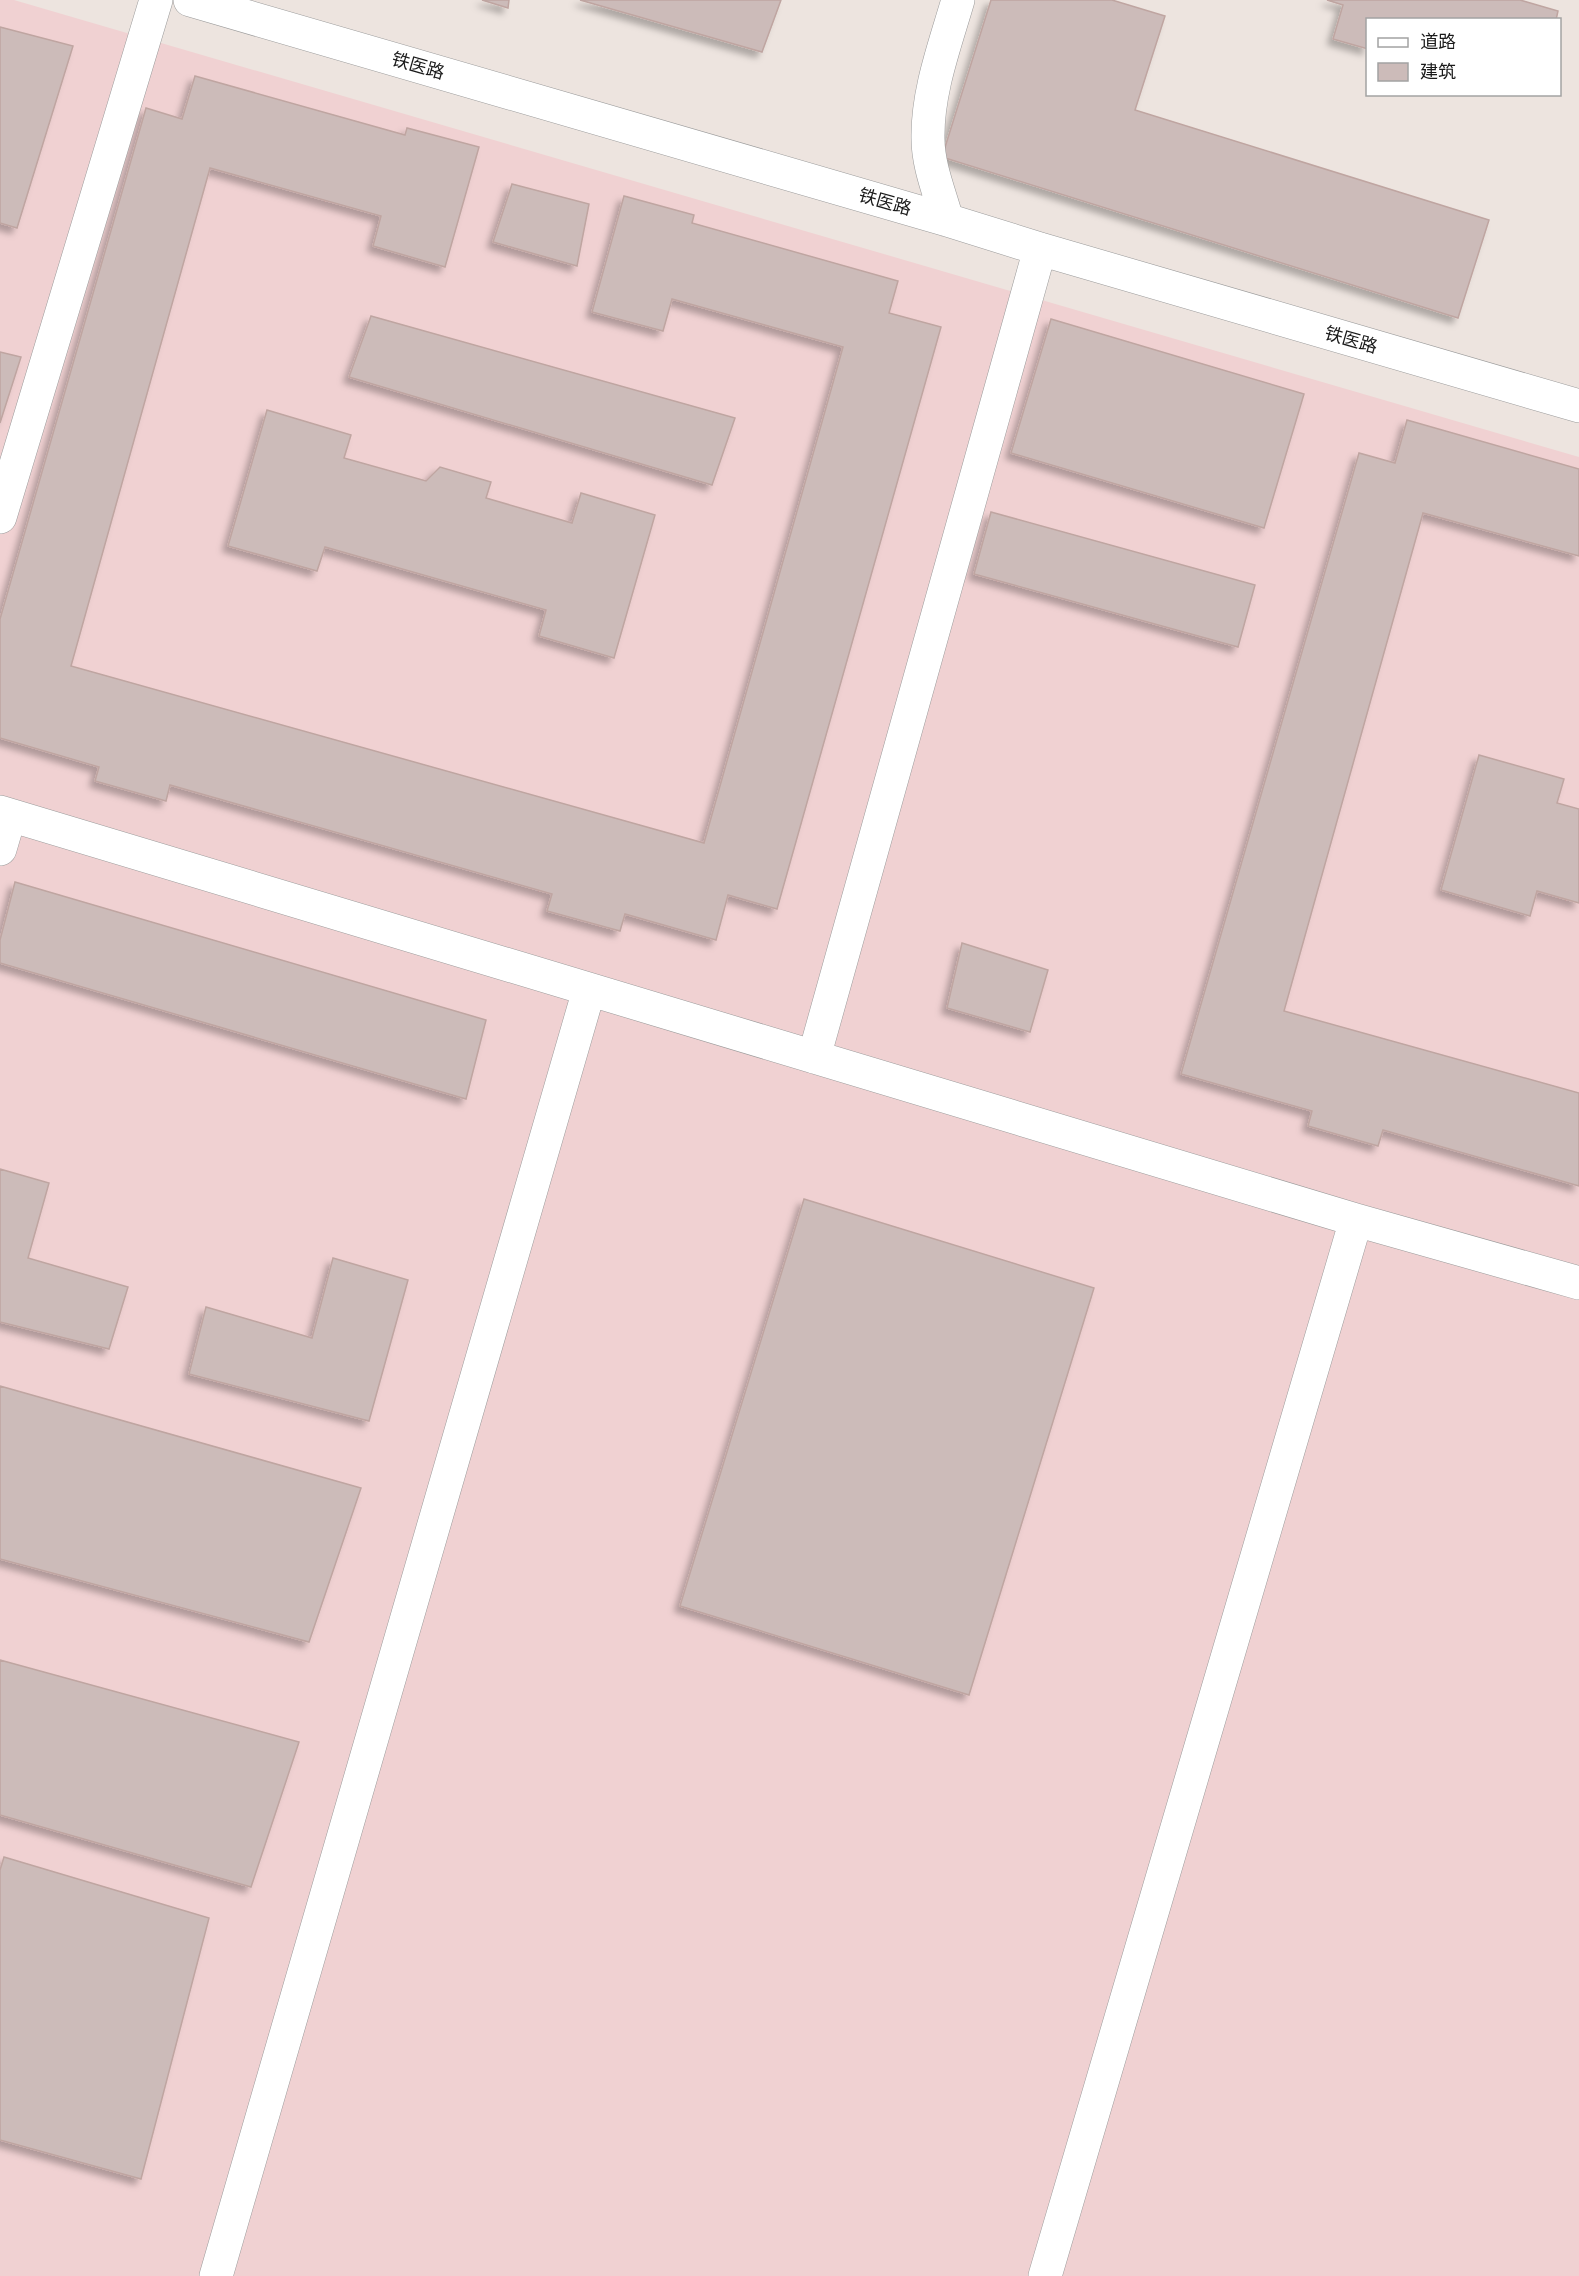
<svg xmlns="http://www.w3.org/2000/svg" width="1579" height="2276" font-family="Manrope,'Noto Sans SC',sans-serif">
<style>
.military{fill:#f0d1d2}
.building{fill:#ccbbb9;stroke:#bfa5a1;stroke-width:1.5;filter:url(#shadow)}
.lines{fill:none;stroke-linecap:round;stroke-linejoin:round}
.minor-casing{stroke:#9b9b9b;stroke-width:34}
.minor{stroke:#fff;stroke-width:33}
.labels{text-anchor:middle;stroke-width:5;stroke-linejoin:round;paint-order:stroke}
.street-label{font-size:18px;fill:#1a1a1a;stroke:#fff}
</style>
<defs>
<filter id="shadow"><feDropShadow dx="-5.5" dy="5.5" stdDeviation="3" flood-color="#0004"/></filter>
</defs>
<rect width="100%" height="100%" fill="#ede4df"/>
<path class="military" d="M 0,0 L 14,0 L 1579,457 L 1579,2276 L 0,2276 Z"/>
<path class="building" d="M 482,0 L 509,0 L 508,8 Z
M 580,0 L 781,0 L 762,52 Z
M 991,0 L 1112,0 L 1165,16 L 1135,110 L 1489,220 L 1458,318 L 942,157 Z
M 1327,0 L 1520,0 L 1558,11 L 1556,20 L 1368,20 L 1368,49 L 1333,39 L 1343,5 Z
M 0,27 L 73,46 L 17,228 L 0,223 Z
M 195,76 L 405,135 L 407,128 L 479,147 L 445,267 L 373,246 L 381,216 L 210,168 L 71,666 L 704,843 L 843,347 L 672,299 L 663,331 L 592,312 L 624,196 L 694,215 L 692,223 L 898,281 L 889,313 L 941,327 L 777,909 L 728,895 L 716,940 L 625,914 L 620,931 L 547,911 L 552,894 L 170,785 L 166,801 L 95,781 L 99,767 L 0,738 L 0,619 L 146,108 L 182,119 Z
M 512,184 L 589,204 L 577,266 L 493,242 Z
M 371,316 L 735,418 L 712,485 L 349,377 Z
M 1051,319 L 1304,394 L 1264,528 L 1011,453 Z
M 0,352 L 21,357 L 0,423 Z
M 267,410 L 351,435 L 344,458 L 426,481 L 440,467 L 491,482 L 486,498 L 572,523 L 581,493 L 655,515 L 614,658 L 539,636 L 546,610 L 325,547 L 317,571 L 228,546 Z
M 1407,420 L 1579,469 L 1579,556 L 1423,513 L 1284,1011 L 1579,1093 L 1579,1186 L 1383,1130 L 1378,1146 L 1308,1126 L 1312,1111 L 1181,1074 L 1359,453 L 1395,463 Z
M 991,512 L 1255,585 L 1238,647 L 974,574 Z
M 1479,755 L 1564,779 L 1557,803 L 1579,809 L 1579,903 L 1537,891 L 1530,916 L 1441,890 Z
M 15,882 L 486,1020 L 466,1099 L 0,963 L 0,940 Z
M 962,943 L 1048,970 L 1030,1032 L 947,1008 Z
M 0,1169 L 49,1183 L 28,1258 L 128,1287 L 109,1349 L 0,1322 Z
M 804,1199 L 1094,1288 L 969,1695 L 680,1606 Z
M 333,1258 L 408,1280 L 369,1421 L 189,1374 L 206,1307 L 312,1338 Z
M 0,1386 L 361,1488 L 309,1642 L 0,1559 Z
M 0,1660 L 299,1742 L 251,1887 L 0,1815 Z
M 4,1857 L 209,1918 L 141,2179 L 0,2140 L 0,1870 Z"/>
<g class="lines">
<defs>
<path id="minor" d="M 190,0 L 947,220 L 1040,249 L 1579,406
M 947,220 C 940,194 928,166 928,139 C 927,92 945,45 958,0
M 0,517 L 156,0
M 0,812 L 1356,1220 L 1579,1283
M 0,849 L 10,815
M 814,1057 L 1040,249
M 216,2276 L 589,990
M 1045,2276 L 1356,1220"/>
</defs>
<use href="#minor" class="minor-casing"/>
<use href="#minor" class="minor"/>
</g>
<g class="labels">
<g class="street-label">
<text transform="translate(418 66) rotate(16)" y="6">铁医路</text>
<text transform="translate(885 202) rotate(16)" y="6">铁医路</text>
<text transform="translate(1351 340) rotate(16)" y="6">铁医路</text>
</g>
</g>
<rect x="1366" y="18" width="195" height="78" fill="#ffffff" stroke="#a3a3a3" stroke-width="1.5"/>
<rect x="1378" y="38" width="30" height="9" fill="#ffffff" stroke="#a3a3a3" stroke-width="1.5"/>
<text x="1420" y="48" font-size="18" fill="#1a1a1a">道路</text>
<rect x="1378" y="63" width="30" height="18" fill="#ccbbb9" stroke="#a3a3a3" stroke-width="1.5"/>
<text x="1420" y="78" font-size="18" fill="#1a1a1a">建筑</text>
</svg>
